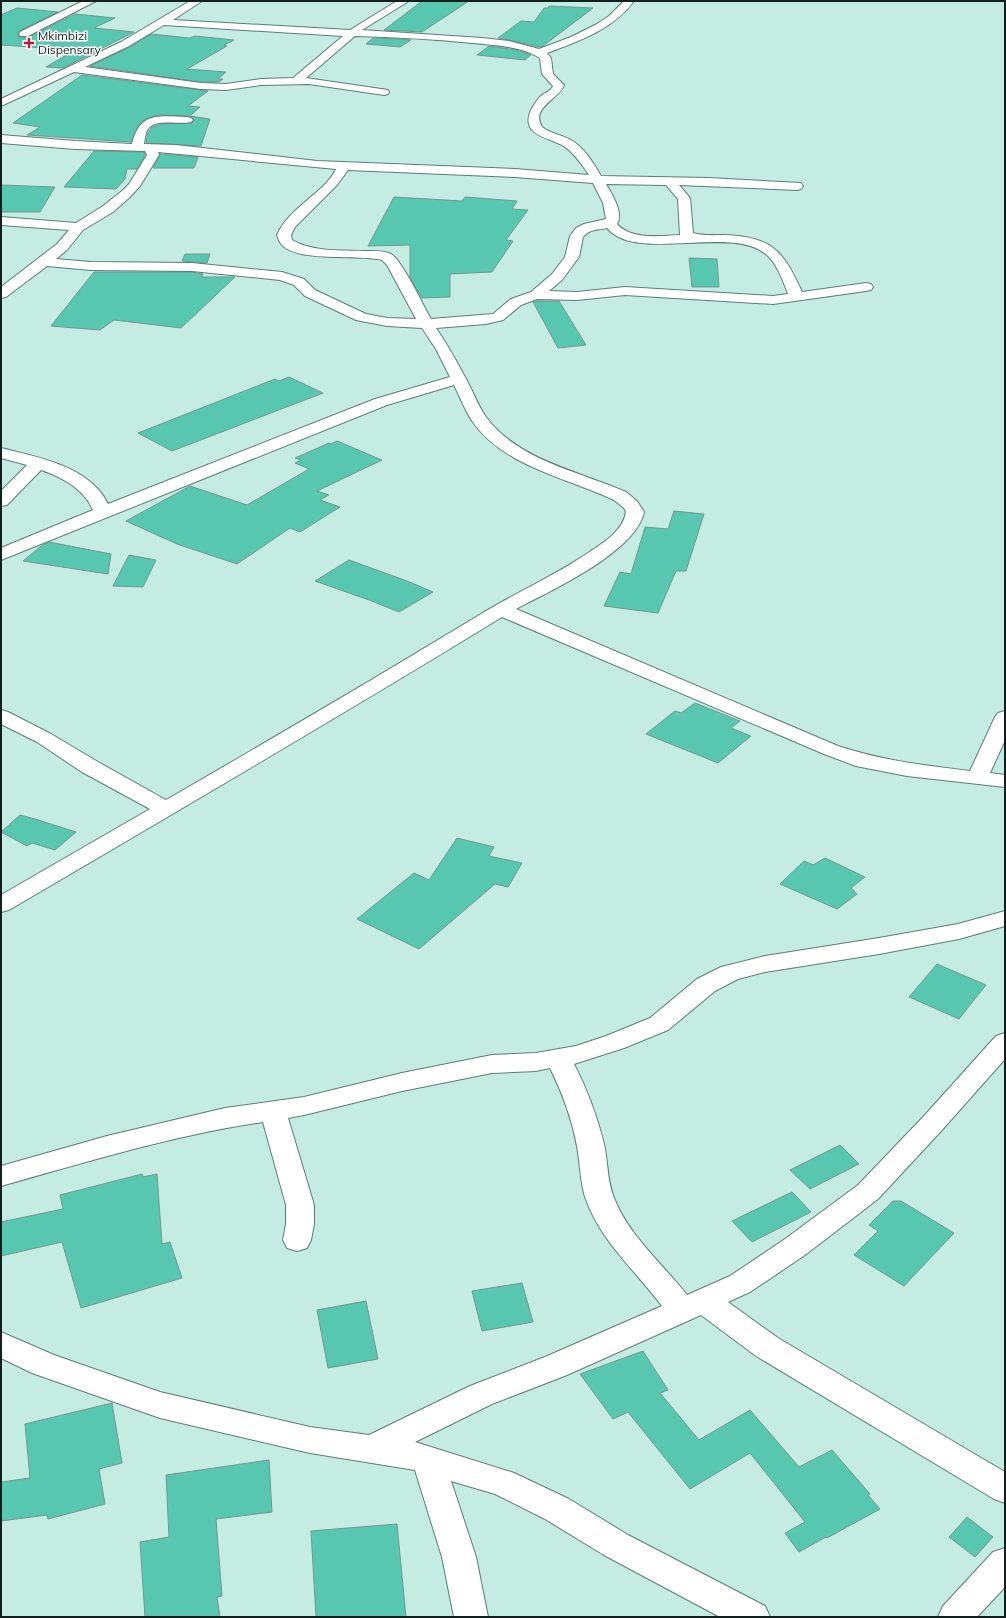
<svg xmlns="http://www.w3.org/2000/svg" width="1006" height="1618" font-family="Mulish,sans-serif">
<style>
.building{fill:#58c7b0;stroke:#72988e}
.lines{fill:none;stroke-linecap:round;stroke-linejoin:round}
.street-casing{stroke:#5a7f75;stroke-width:2}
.street{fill:#fff;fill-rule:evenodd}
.poi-dot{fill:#b32141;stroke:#fff;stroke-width:1.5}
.labels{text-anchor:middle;stroke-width:3;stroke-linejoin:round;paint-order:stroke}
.far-poi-label{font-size:12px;fill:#11201c;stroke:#fff;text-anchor:start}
</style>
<rect width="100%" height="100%" fill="#c4ece2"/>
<path class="building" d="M 422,1 L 469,1 L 422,32 L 384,30 Z
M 549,6 L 593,8 L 543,46 L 539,47 L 509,40 L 498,38 L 521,21 L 534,22 L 544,8 L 548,8 Z
M 17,8 L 58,12 L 19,31 L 18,35 L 20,38 L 29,37 L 75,14 L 115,18 L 94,28 L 134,32 L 63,68 L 46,67 L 75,50 L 1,45 L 1,15 Z
M 151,34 L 190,38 L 195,36 L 234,40 L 224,45 L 227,46 L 187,69 L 226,72 L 218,79 L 223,79 L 219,82 L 201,82 L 90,66 L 130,47 Z
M 373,38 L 399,39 L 411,40 L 400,47 L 366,44 Z
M 489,46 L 516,50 L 531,55 L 525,60 L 477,55 Z
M 82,75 L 208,91 L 188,106 L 200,107 L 190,116 L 210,119 L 201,146 L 146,143 L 148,133 L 152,127 L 162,124 L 192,123 L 194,119 L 187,116 L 159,115 L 145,119 L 139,125 L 131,142 L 27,135 L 40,127 L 13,123 Z
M 94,151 L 144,152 L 145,155 L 137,169 L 127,169 L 125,179 L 116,189 L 64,187 Z
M 160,154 L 198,157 L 194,168 L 153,168 Z
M 1,185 L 55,187 L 40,212 L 1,212 Z
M 394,197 L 462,201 L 465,197 L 517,201 L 512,209 L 528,210 L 506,240 L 513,241 L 492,272 L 450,274 L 450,297 L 422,298 L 410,278 L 410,245 L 368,246 Z
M 185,254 L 210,254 L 207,263 L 182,261 Z
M 689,258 L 717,259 L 719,287 L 692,287 Z
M 94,272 L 192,272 L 203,274 L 202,277 L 235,277 L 181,328 L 114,320 L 100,330 L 51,326 Z
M 535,301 L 559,301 L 586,345 L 558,348 L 533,302 Z
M 289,377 L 323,393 L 172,451 L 138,433 L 275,379 L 279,381 Z
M 337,441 L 382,460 L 317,491 L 329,495 L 320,500 L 340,507 L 300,532 L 290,528 L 237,564 L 177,544 L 126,521 L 190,486 L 247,505 L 309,469 L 295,463 L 301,460 L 295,458 L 329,443 L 331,444 Z
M 674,511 L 704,514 L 686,571 L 676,571 L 658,613 L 604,606 L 620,572 L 631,574 L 645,527 L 668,529 Z
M 49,542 L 111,554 L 108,574 L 23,561 L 41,546 Z
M 129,555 L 156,560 L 143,587 L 113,586 Z
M 349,560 L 407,581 L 433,592 L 399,612 L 369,600 L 315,581 Z
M 695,703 L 740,721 L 731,728 L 751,736 L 718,763 L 646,734 L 675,711 L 681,713 Z
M 20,815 L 35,819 L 76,832 L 55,850 L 32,843 L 27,846 L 1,832 Z
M 457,838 L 494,847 L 489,856 L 522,863 L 508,887 L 495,884 L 419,949 L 357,919 L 414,873 L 429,880 Z
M 825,858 L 865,877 L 851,888 L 857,894 L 837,909 L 780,884 L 804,861 L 813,865 Z
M 937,964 L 986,985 L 959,1019 L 909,997 Z
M 840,1145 L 859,1164 L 810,1189 L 790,1170 Z
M 142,1174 L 143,1177 L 157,1174 L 162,1244 L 170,1242 L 182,1278 L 81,1308 L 62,1242 L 1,1256 L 1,1222 L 63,1209 L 60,1195 Z
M 792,1192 L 811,1212 L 752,1242 L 732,1221 Z
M 893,1201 L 901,1201 L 954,1233 L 904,1286 L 854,1255 L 878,1231 L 869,1225 Z
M 522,1283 L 533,1322 L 482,1331 L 472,1291 Z
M 366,1301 L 378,1359 L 328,1368 L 317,1310 Z
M 643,1351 L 668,1390 L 660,1393 L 699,1440 L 750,1410 L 799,1467 L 832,1450 L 870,1494 L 868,1495 L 880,1509 L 827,1538 L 826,1537 L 799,1552 L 785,1533 L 805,1522 L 750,1453 L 690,1489 L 628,1412 L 613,1419 L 580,1374 Z
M 112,1403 L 122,1463 L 99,1469 L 105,1504 L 48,1519 L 47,1515 L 1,1521 L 1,1482 L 30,1478 L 25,1424 Z
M 269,1460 L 272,1512 L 216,1519 L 222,1596 L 217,1597 L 220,1617 L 145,1617 L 140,1542 L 169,1537 L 166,1475 Z
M 967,1517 L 993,1537 L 975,1557 L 949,1537 Z
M 397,1524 L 406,1617 L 316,1617 L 311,1531 Z"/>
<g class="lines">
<defs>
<path id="street" d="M 83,1 L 96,1 L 28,36 L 20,36 L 19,34 L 20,32 Z
M 190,1 L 202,1 L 173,20 L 350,30 L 397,1 L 409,1 L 362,30 L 482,38 L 509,41 L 539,49 L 571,37 L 597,24 L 609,16 L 624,1 L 634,1 C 614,29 579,41 547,53 L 551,58 L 553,74 L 564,85 C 560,99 530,107 542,127 C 551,134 562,135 571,140 C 584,147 594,164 601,176 L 708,178 L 801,183 L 803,186 L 801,189 L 797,190 L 679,185 L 690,198 L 693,233 C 703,236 714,235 724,235 C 772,237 783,250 802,292 L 866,283 L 871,284 L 873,287 L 871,290 L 866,291 L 773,304 L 625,295 L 577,300 L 537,299 L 521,305 L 503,320 L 486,324 L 436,328 C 447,344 456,360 465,377 C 472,389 478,406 486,417 C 519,461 579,471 626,492 L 637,501 L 644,512 C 636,552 550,591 516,609 L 838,746 C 884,761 923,765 970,771 L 995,717 L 998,713 L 1005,711 L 1005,740 L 990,773 L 1005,775 L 1005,787 L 907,776 L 856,766 L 824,754 L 502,617 C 339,717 174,813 9,910 L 1,912 L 1,895 L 150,809 L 82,772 L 37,742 L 1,724 L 1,710 L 8,712 L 51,734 L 98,762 L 166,800 C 272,739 377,677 481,614 C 517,592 556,575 591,551 C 606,541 623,530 626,512 L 624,508 L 614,500 C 566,477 504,467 472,421 C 465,410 460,397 454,385 L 387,405 L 1,560 L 1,548 L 93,510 C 84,489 62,477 41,470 L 7,505 L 1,506 L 1,491 L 27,465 L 1,458 L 1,448 C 37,457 90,466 108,504 L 375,399 L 450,377 L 436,349 L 422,328 L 387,326 L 356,320 L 305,296 L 294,285 L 280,280 L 192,271 L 91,270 L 47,266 L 6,297 L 1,298 L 1,287 L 57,244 L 69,230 L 1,225 L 1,217 L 76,223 L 103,206 L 122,191 L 129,184 L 147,155 L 145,151 L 75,149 L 1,143 L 1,135 L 75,141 L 132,144 C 140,111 159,116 187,117 L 191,118 L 193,120 L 191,122 C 180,125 155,118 148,129 C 145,133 145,139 144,144 L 176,145 L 317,161 L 515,169 L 589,175 C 582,165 575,154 565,147 C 552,137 519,137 531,110 C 534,105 537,99 542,95 C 546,92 551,91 553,86 L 542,74 L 540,58 C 521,46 494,45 472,43 C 433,39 394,37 355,36 L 306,78 L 388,90 L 389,92 L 388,94 L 384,95 L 309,84 L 261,85 L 226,90 L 201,89 L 74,72 L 1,106 L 1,99 L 121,42 ZM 164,25 L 343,36 L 293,78 L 261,79 L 226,84 L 201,83 L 85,67 L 129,46 ZM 158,152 L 336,169 C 325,193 289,207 277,235 C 278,238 279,241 281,244 C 296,263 360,254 382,260 L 387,265 L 416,319 L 387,318 L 366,314 L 315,290 L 304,279 L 282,272 L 192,263 L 91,262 L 56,259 L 67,250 L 83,230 L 113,212 L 130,197 L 140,186 L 159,155 ZM 348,170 L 515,177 L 593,183 L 603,203 L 606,219 L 584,224 L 576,228 L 570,236 L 565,257 L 552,274 L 531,292 L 511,299 L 493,314 L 431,319 C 424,307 402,260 391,254 C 383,250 373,251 364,251 C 341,250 313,252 292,240 L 291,235 L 295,227 L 337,185 ZM 606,184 L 666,185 L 678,199 L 680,235 C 660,236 631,240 617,224 C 624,213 612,194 606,184 ZM 607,228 C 637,264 734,223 768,256 C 778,266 783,281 788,294 L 773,296 L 625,287 L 577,292 L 549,291 L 562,280 L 579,257 L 583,237 C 589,229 598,230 607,228 Z
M 1005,911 L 1005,926 L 959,939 L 879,954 L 765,972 L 738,979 L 715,991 L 668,1030 L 624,1048 L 574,1064 C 587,1089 597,1116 604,1144 C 608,1161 607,1181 614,1198 C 629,1236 662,1263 687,1295 L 730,1276 L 785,1239 L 858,1185 L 924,1116 L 996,1036 L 1005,1033 L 1005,1059 L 942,1130 L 878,1199 L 805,1255 L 750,1292 L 728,1302 L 778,1338 L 1005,1472 L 1005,1503 L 994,1499 L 756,1356 L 701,1315 L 567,1375 L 492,1404 L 415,1442 L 514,1473 L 569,1499 L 628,1535 L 765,1606 L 770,1617 L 720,1617 L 604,1555 L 545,1519 L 495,1494 L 451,1481 L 476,1557 L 488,1617 L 454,1617 L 442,1557 L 415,1470 L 310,1453 L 160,1418 L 32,1373 L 1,1358 L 1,1332 L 54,1355 L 160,1392 L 310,1427 L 369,1435 L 470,1386 L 545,1357 L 662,1306 C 635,1270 600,1241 585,1197 C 580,1181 580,1162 577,1146 C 572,1119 562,1092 550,1068 L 536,1071 L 492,1073 L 402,1091 L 304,1115 L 288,1118 L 314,1205 L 314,1224 L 311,1240 L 307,1248 L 297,1251 L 287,1248 L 283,1240 L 286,1224 L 286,1205 L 263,1122 C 174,1135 87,1162 1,1186 L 1,1166 L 107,1136 L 225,1108 L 304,1097 L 402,1073 L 492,1055 L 536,1053 L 576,1046 L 606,1036 L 650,1018 L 697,979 L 721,967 L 765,956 L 879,938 L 958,924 Z
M 1005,1548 L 1005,1587 L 977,1617 L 938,1617 L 943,1606 L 993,1552 Z"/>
</defs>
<use href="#street" class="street-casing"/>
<use href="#street" class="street"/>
</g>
<path class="poi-dot" d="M27 37h4v4h4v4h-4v4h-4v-4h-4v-4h4z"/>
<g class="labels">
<g class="far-poi-label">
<text x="38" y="40">Mkimbizi<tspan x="38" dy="14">Dispensary</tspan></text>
</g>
</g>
<rect width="1006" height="1618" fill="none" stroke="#11201c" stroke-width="4"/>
</svg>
